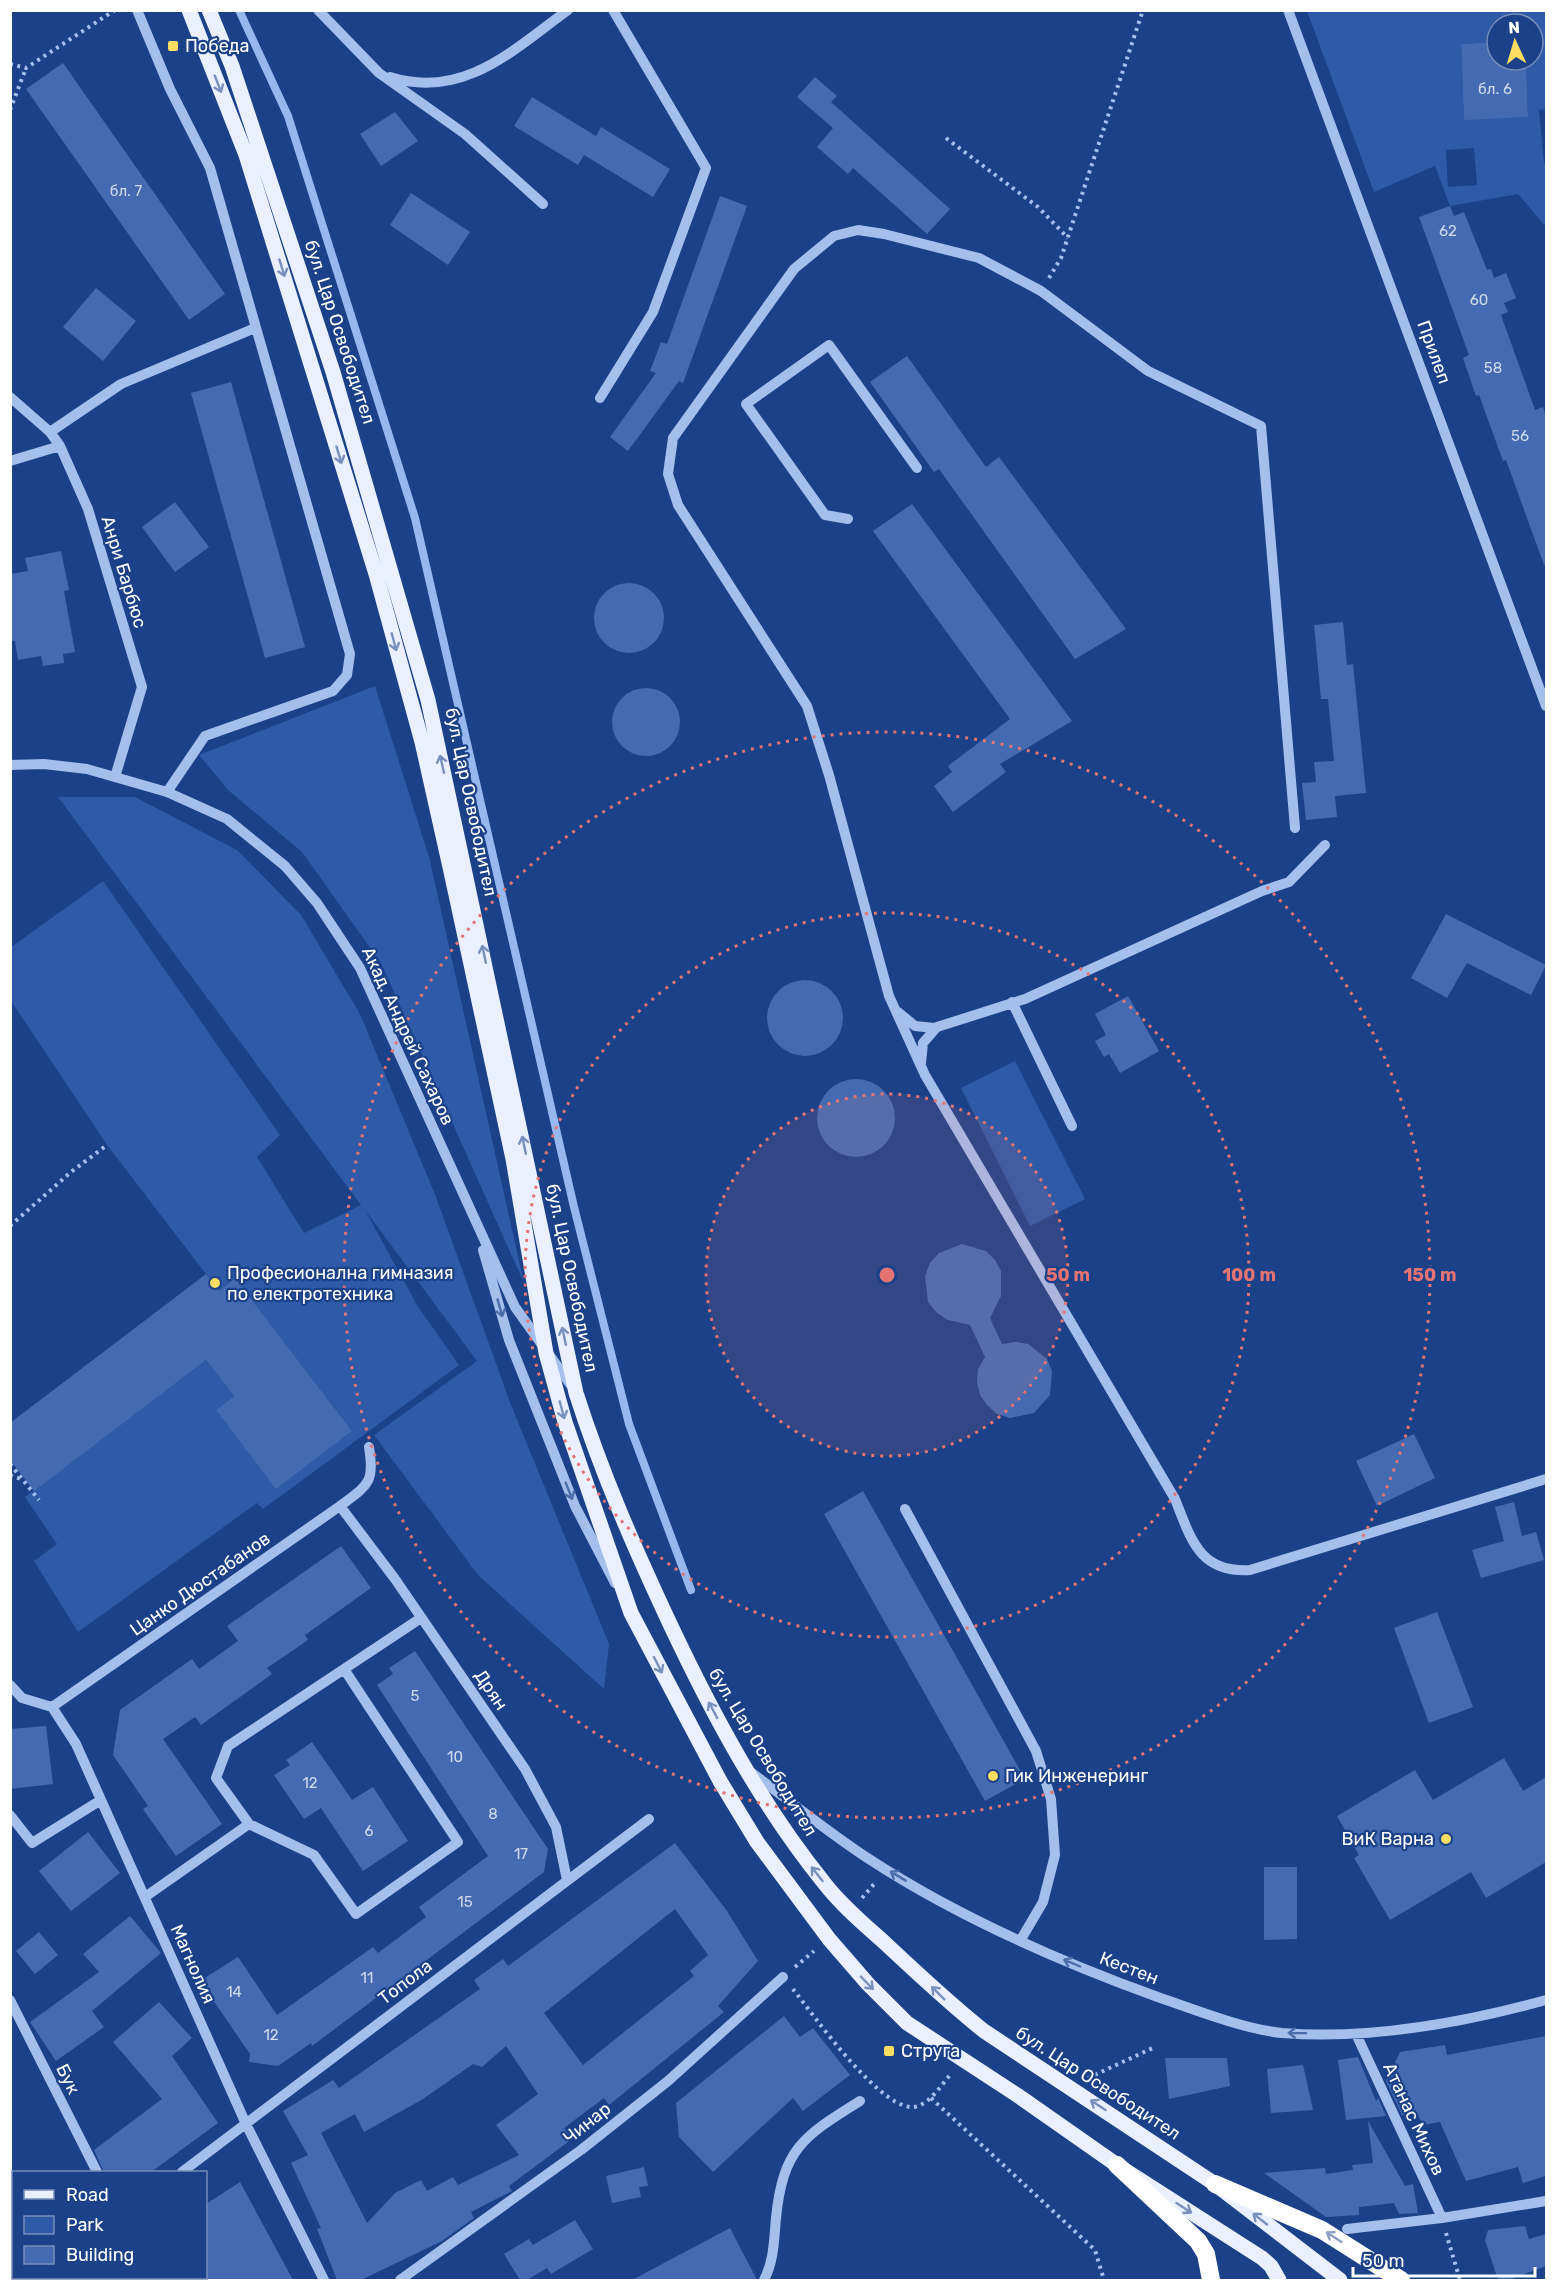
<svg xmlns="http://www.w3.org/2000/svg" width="1557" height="2291" font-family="Rubik,sans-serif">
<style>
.green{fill:#2e5aa7;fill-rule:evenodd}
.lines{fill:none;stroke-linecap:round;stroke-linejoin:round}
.stream{stroke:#97b8ee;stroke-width:8}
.building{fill:#446bb2;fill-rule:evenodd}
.path{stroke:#a4bfec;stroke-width:4;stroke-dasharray:3 4.5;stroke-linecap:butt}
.minor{stroke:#a4bfec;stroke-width:10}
.major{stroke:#eaf0ff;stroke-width:15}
.highway{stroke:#fff;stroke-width:18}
.oneway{stroke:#7890be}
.oneway2{stroke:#4b6dac}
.oneway3{stroke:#8da0c4}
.ring{fill:none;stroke:#e47373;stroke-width:3;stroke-dasharray:3 6}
.poi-dot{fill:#fede61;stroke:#1b4189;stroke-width:2}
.labels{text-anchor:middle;stroke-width:4.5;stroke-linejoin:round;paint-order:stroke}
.number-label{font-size:15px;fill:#d0daec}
.poi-label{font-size:18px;fill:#fff;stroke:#1b4189;text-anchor:start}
.street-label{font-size:18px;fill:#fff;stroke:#1b4189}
.centre{fill:#e47373;stroke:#1b4189;stroke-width:3}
.ring-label{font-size:18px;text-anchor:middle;font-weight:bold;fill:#e47373;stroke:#1b4189;stroke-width:4.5;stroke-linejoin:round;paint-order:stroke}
</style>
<rect width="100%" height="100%" fill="#1b4189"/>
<path class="green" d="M 1307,11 L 1546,11 L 1546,109 L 1539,110 L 1544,163 L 1546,163 L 1546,227 L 1518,194 L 1450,206 L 1435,166 L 1374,192 ZM 1497,24 L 1533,24 L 1533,60 L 1526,60 L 1528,117 L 1464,119 L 1461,44 L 1497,42 ZM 1474,148 L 1477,185 L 1448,187 L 1446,150 Z
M 375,686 L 429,857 L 524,1283 L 381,963 L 302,852 L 228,790 L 199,755 Z
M 58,797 L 135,797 L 237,850 L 301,915 L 360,1014 L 436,1197 L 511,1405 L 609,1644 L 604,1689 L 478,1575 L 374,1435 L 477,1361 L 365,1210 L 417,1305 L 459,1365 L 263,1509 L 257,1503 L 78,1632 L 34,1561 L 57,1544 L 25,1497 L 206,1360 L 234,1396 L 216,1410 L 276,1488 L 352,1431 L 235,1278 L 219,1291 L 107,1145 L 11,1001 L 10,948 L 103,881 L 280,1135 L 257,1157 L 304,1233 L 361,1205 Z
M 1015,1061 L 1085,1199 L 1030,1226 L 961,1088 Z"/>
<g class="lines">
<path class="stream" d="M 239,10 L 288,116 L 415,518 L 574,1207 L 629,1424 L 691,1590"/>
</g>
<path class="building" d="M 1497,42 L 1497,60 L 1526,60 L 1528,117 L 1464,120 L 1461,44 Z
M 63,63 L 225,294 L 189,320 L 26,89 Z
M 815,77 L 837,96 L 831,102 L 950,209 L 927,234 L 853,168 L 848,174 L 817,147 L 833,128 L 797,97 Z
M 532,97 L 596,136 L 601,127 L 670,169 L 653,197 L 584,155 L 578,165 L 514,126 Z
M 395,112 L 418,141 L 381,166 L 360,134 Z
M 411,193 L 470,232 L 448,265 L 390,225 Z
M 720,196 L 747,206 L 683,383 L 679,381 L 628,451 L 610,437 L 656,373 L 650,371 L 661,342 L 667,344 Z
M 1450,206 L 1454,216 L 1464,212 L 1487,270 L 1491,269 L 1494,278 L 1506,273 L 1516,298 L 1504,303 L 1508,312 L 1501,315 L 1535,410 L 1543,407 L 1546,418 L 1546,564 L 1544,565 L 1506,460 L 1503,461 L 1479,395 L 1476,396 L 1463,358 L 1469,355 L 1419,217 Z
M 96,288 L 136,321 L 103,361 L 63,327 Z
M 907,356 L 986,467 L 999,457 L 1126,629 L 1075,659 L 939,469 L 934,472 L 870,382 Z
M 231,382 L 305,647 L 265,658 L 191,393 Z
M 175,502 L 209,547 L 175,572 L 142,527 Z
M 912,504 L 1072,721 L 1000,764 L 1006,772 L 953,812 L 934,786 L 952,772 L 948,766 L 1010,719 L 873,531 Z
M 61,551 L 69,590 L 64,591 L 75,652 L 63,654 L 64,663 L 43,666 L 41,656 L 18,660 L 15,641 L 10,641 L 10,574 L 28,571 L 25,558 Z
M594 618a35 35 0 1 1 70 0a35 35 0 1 1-70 0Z
M 1343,622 L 1347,665 L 1353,664 L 1366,793 L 1335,796 L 1337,817 L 1306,820 L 1302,783 L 1316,782 L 1314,762 L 1334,761 L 1328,699 L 1321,699 L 1314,625 Z
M612 722a34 34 0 1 1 68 0a34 34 0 1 1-68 0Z
M 1446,914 L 1546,965 L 1531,995 L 1467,963 L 1447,998 L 1411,978 Z
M767 1018a38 38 0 1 1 76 0a38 38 0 1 1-76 0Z
M 1128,996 L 1159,1051 L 1120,1073 L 1109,1054 L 1104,1057 L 1095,1041 L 1106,1035 L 1095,1014 Z
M817 1118a39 39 0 1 1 78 0a39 39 0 1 1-78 0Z
M 962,1244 L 986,1251 L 995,1260 L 1001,1271 L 1001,1296 L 990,1318 L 1002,1344 L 1016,1342 L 1028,1344 L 1047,1359 L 1052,1371 L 1050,1395 L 1034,1413 L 1010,1418 L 997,1414 L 987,1405 L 980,1395 L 977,1382 L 978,1369 L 985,1357 L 970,1325 L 948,1320 L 937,1313 L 928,1302 L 925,1276 L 930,1263 L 939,1253 Z
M 206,1274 L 219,1291 L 235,1278 L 352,1431 L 276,1489 L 216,1410 L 234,1396 L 206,1360 L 34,1491 L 10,1460 L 10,1423 Z
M 1414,1434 L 1435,1478 L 1377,1506 L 1356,1461 Z
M 863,1491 L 1025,1779 L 985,1801 L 824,1514 Z
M 1514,1502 L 1522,1536 L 1536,1532 L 1544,1560 L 1481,1578 L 1472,1550 L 1504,1541 L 1495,1507 Z
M 341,1546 L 371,1588 L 305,1635 L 308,1640 L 267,1668 L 272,1674 L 201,1725 L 195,1717 L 163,1739 L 222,1824 L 176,1856 L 143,1809 L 148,1806 L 113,1755 L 120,1710 L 192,1659 L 199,1669 L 238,1641 L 227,1626 Z
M 1437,1612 L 1473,1707 L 1429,1723 L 1394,1628 Z
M 415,1651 L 548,1849 L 544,1872 L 312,2046 L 311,2043 L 278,2066 L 249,2062 L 250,2054 L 200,1981 L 238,1957 L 277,2015 L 373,1947 L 378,1953 L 426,1917 L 419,1907 L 488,1856 L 377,1685 L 393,1674 L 389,1668 Z
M 46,1726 L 53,1784 L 10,1789 L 10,1729 Z
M 312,1742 L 352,1800 L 373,1787 L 408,1841 L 363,1871 L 321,1808 L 304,1819 L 274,1775 L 290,1765 L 286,1760 Z
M 1504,1758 L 1523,1791 L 1546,1777 L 1546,1862 L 1486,1898 L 1471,1872 L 1390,1920 L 1354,1858 L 1359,1855 L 1337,1816 L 1415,1770 L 1433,1800 Z
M 88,1832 L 120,1873 L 71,1911 L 39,1871 Z
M 675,1843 L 727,1911 L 758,1961 L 718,2006 L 724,2012 L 609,2105 L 604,2098 L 564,2128 L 572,2139 L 509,2186 L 512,2191 L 471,2212 L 474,2218 L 442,2241 L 361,2280 L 337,2280 L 317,2229 L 321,2228 L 291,2163 L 308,2155 L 283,2111 L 333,2080 L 339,2088 L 480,1989 L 474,1980 L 503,1959 L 508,1966 ZM 675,1909 L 708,1955 L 690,1971 L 694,1976 L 583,2065 L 544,2013 ZM 506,2046 L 538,2094 L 496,2125 L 519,2155 L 458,2185 L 453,2177 L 427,2191 L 421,2180 L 395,2193 L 367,2223 L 321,2133 L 355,2114 L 364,2132 L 423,2099 L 473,2064 L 482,2067 Z
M 1264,1867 L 1297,1867 L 1297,1939 L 1264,1940 Z
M 130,1916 L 161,1953 L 92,2011 L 104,2027 L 56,2061 L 30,2022 L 99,1972 L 83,1954 Z
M 39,1932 L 58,1955 L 35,1974 L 16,1951 Z
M 159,2002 L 192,2038 L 172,2056 L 218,2123 L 151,2172 L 104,2172 L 94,2150 L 162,2099 L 113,2042 Z
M 784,2016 L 800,2037 L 813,2028 L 850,2075 L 803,2111 L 793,2098 L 713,2172 L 679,2137 L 676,2103 Z
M 1546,2036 L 1546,2176 L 1523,2183 L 1518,2167 L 1466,2181 L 1440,2122 L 1423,2125 L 1417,2113 L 1402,2115 L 1386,2081 L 1400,2052 L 1445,2045 L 1447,2055 Z
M 1358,2057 L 1376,2101 L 1378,2098 L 1386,2116 L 1346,2120 L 1338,2060 Z
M 1165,2058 L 1227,2058 L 1230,2086 L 1169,2099 Z
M 1303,2065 L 1313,2110 L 1271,2113 L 1267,2069 Z
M 1368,2121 L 1405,2186 L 1413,2184 L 1418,2213 L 1399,2214 L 1394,2203 L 1359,2207 L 1359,2215 L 1326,2217 L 1264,2173 L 1325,2168 L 1326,2174 L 1353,2170 L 1352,2165 L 1373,2163 Z
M 644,2167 L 648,2186 L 639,2187 L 641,2197 L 612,2203 L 606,2176 Z
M 240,2182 L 293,2280 L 206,2280 L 206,2204 Z
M 575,2220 L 593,2249 L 551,2274 L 547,2268 L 527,2280 L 520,2280 L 504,2254 L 529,2239 L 533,2245 Z
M 1525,2226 L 1529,2239 L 1546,2234 L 1546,2266 L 1509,2280 L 1498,2280 L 1485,2240 L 1488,2230 Z
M 730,2228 L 757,2280 L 632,2280 Z"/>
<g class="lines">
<path class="path" d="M 10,64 L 26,68 L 115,10
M 10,110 L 26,68
M 946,138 L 1038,207 L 1068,238
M 1049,278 L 1061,258 L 1143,10
M 10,1226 L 71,1172 L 107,1145
M 10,1464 L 39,1500
M 10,1475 L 21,1479
M 862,1898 L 875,1883
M 795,1967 L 814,1951
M 793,1989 C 812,2013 886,2119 918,2106 C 932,2101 941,2085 951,2074
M 1088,2078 L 1155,2047
M 931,2098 L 1095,2250 L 1104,2280
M 1446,2233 L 1460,2280"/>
<path class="minor" d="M 137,10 L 170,89 L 210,168 L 350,654 L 347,675 L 333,691 L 205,736 L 167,792
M 318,10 L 379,73 L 465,134 L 543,204
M 1288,10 L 1546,706
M 390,77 C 463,100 513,50 568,10
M 10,397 L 50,432 L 60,446 L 88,509 L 142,687 L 115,777
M 600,398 L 653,312 L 706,168 L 613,10
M 50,432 L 121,384 L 255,328
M 10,461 L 60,446
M 848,519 L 825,515 L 746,404 L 829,345 L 917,468
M 10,765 L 44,764 L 87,769 L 167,792 L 227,819 L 285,866 L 317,903 L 360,968 L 515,1307 L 573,1388
M 1295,828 L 1261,426 L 1148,371 L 1041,291 L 979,258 L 884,234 L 858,230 L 834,236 L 794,269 L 673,438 L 668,474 L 678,505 L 807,706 L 829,775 L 889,996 L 925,1075 L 1175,1499 C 1191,1539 1199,1573 1250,1570 L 1546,1479
M 1012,1002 L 1072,1126
M 898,1012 L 915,1026 L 934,1028 L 1025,999 L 1262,891 L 1289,882 L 1325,845
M 921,1063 L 923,1043 L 936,1028
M 483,1250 L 509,1340 L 575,1506 L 615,1583
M 340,1506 C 368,1485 375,1483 369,1447
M 905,1509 L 1036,1751 L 1051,1799 L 1055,1855 L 1043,1902 L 1020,1941
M 10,1685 L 22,1698 L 52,1707 L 76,1744 L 246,2124 L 324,2280
M 52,1707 L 340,1506 L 395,1579 L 525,1769 L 556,1827 L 567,1880
M 752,1773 C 791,1802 829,1833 869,1859 C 958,1917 1056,1960 1155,1996 C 1193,2009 1243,2029 1282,2033 C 1370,2040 1462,2023 1546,2000
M 10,1815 L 32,1843 L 101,1800
M 249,1824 L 216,1778 L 228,1746 L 421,1618
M 145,1897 L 249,1824 L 314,1855 L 356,1914 L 458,1842 L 344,1669
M 10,2000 L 97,2172
M 1356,2034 L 1442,2218
M 182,2172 L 649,1819
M 1347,2229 L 1442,2218 L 1546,2201
M 30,2280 L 34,2278
M 400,2280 L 581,2150 L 668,2081 L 783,1977
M 764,2280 C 774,2261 774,2240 776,2218 C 783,2148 804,2136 860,2101"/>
<path class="major" d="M 189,10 L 246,155 L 376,574 L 422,742 L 450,867 L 513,1159 L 546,1353 L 565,1422 L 631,1613 L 720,1781 L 757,1842 L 829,1939 L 868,1984 L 907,2023 L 1017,2095 L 1117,2165 L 1262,2258 L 1271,2266 L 1279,2280
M 209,10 L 232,66 L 333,372 L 428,700 L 576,1393 C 602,1474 634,1547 670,1624 C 713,1715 761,1805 825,1884 C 842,1906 865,1925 886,1944 C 918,1974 950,2004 984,2031 L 1215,2184 L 1340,2280"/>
<path class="highway" d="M 1117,2165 L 1198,2241 L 1206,2254 L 1211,2280
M 1215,2184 L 1322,2230 L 1401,2280"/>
</g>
<defs><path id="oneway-shaft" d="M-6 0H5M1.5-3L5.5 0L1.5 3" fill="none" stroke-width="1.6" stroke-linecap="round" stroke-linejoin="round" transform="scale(1.5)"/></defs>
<g class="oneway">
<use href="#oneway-shaft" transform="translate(218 84) rotate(69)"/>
<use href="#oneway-shaft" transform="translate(282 268) rotate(73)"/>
<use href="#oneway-shaft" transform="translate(339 455) rotate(73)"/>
<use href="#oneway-shaft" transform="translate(394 642) rotate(75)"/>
<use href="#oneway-shaft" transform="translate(442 764) rotate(-103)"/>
<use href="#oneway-shaft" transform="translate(484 954) rotate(-102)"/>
<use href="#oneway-shaft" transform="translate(524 1145) rotate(-102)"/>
<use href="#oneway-shaft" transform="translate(564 1336) rotate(-102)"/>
<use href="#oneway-shaft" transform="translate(562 1410) rotate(75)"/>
<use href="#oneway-shaft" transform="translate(658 1665) rotate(63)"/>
<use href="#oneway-shaft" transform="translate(713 1710) rotate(-118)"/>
<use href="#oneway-shaft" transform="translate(817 1874) rotate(-128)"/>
<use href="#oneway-shaft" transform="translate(867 1983) rotate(46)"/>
<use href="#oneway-shaft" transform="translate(938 1993) rotate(-135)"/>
<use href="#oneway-shaft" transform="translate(1098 2105) rotate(-147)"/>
<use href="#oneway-shaft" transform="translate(1184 2208) rotate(33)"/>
<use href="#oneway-shaft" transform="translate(1260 2219) rotate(-142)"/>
</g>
<g class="oneway2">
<use href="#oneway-shaft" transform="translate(500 1308) rotate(74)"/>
<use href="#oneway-shaft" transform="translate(569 1491) rotate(68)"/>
<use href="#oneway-shaft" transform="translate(898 1876) rotate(-149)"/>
<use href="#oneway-shaft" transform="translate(1072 1963) rotate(-157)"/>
<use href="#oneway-shaft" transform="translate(1297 2033) rotate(-179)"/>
</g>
<use class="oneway3" href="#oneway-shaft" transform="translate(1334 2237) rotate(-147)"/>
<circle cx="887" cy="1275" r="181" fill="#e47373" fill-opacity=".12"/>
<g class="ring">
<circle cx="887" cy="1275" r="181"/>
<circle cx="887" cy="1275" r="362"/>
<circle cx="887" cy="1275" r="543"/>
</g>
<g class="poi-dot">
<rect x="167" y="40" width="12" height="12" rx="3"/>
<circle cx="215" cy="1283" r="6"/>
<circle cx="993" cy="1776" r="6"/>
<circle cx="1446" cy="1839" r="6"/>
<rect x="883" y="2045" width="12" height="12" rx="3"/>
</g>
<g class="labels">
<g class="number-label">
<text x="1495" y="94">бл. 6</text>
<text x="126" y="196">бл. 7</text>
<text x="1448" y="236">62</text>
<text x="1479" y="305">60</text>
<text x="1493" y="373">58</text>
<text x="1520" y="441">56</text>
<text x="415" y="1701">5</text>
<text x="455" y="1762">10</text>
<text x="310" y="1788">12</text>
<text x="493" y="1819">8</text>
<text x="369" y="1836">6</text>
<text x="521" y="1859">17</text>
<text x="465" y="1907">15</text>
<text x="367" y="1983">11</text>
<text x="234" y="1997">14</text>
<text x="271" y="2040">12</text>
</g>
<g class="poi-label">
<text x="185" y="52">Победа</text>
<text x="227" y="1279">Професионална гимназия<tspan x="227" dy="21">по електротехника</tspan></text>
<text x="1005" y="1782">Гик Инженеринг</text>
<text x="1434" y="1845" text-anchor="end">ВиК Варна</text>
<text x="901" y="2057">Струга</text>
</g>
<g class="street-label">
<text transform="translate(340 332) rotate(72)" y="6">бул. Цар Освободител</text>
<text transform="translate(1434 352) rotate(70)" y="6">Прилеп</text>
<text transform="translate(124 572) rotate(73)" y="6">Анри Барбюс</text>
<text transform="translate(471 802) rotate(78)" y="6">бул. Цар Освободител</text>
<text transform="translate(408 1036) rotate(65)" y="6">Акад. Андрей Сахаров</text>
<text transform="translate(572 1278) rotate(78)" y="6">бул. Цар Освободител</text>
<text transform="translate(200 1584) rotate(-35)" y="6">Цанко Дюстабанов</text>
<text transform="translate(491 1690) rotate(56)" y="6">Дрян</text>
<text transform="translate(763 1752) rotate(59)" y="6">бул. Цар Освободител</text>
<text transform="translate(193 1964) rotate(66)" y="6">Магнолия</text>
<text transform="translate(1129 1968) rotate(21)" y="6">Кестен</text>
<text transform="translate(405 1982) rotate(-37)" y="6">Топола</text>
<text transform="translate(68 2079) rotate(64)" y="6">Бук</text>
<text transform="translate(1098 2083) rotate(33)" y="6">бул. Цар Освободител</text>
<text transform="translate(1414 2119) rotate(65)" y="6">Атанас Михов</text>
<text transform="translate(587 2123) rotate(-38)" y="6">Чинар</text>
</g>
</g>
<circle cx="887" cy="1275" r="9" class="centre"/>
<g class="ring-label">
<text x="1068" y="1281">50 m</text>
<text x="1249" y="1281">100 m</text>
<text x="1430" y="1281">150 m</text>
</g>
<rect width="1557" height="2291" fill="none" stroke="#ffffff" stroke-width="24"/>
<rect x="12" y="2171" width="195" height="108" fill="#1b4189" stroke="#768db8" stroke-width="1.5"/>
<rect x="24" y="2190" width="30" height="9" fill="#eaf0ff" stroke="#768db8" stroke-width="1.5"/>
<text x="66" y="2201" font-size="18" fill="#ffffff">Road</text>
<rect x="24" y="2216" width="30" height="18" fill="#2e5aa7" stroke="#768db8" stroke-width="1.5"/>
<text x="66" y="2231" font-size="18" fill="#ffffff">Park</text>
<rect x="24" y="2246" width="30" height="18" fill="#446bb2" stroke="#768db8" stroke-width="1.5"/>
<text x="66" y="2261" font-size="18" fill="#ffffff">Building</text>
<g transform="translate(1515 42) rotate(356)"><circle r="28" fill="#1b4189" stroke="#768db8" stroke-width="1.5"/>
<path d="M0-4.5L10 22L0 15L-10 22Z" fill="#fede61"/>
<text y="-9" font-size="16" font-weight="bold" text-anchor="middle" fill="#ffffff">N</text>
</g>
<path d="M1353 2267v9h182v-9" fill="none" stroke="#ffffff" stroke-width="3"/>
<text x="1362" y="2267" font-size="18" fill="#ffffff" stroke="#1b4189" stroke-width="4.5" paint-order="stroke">50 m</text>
</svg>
